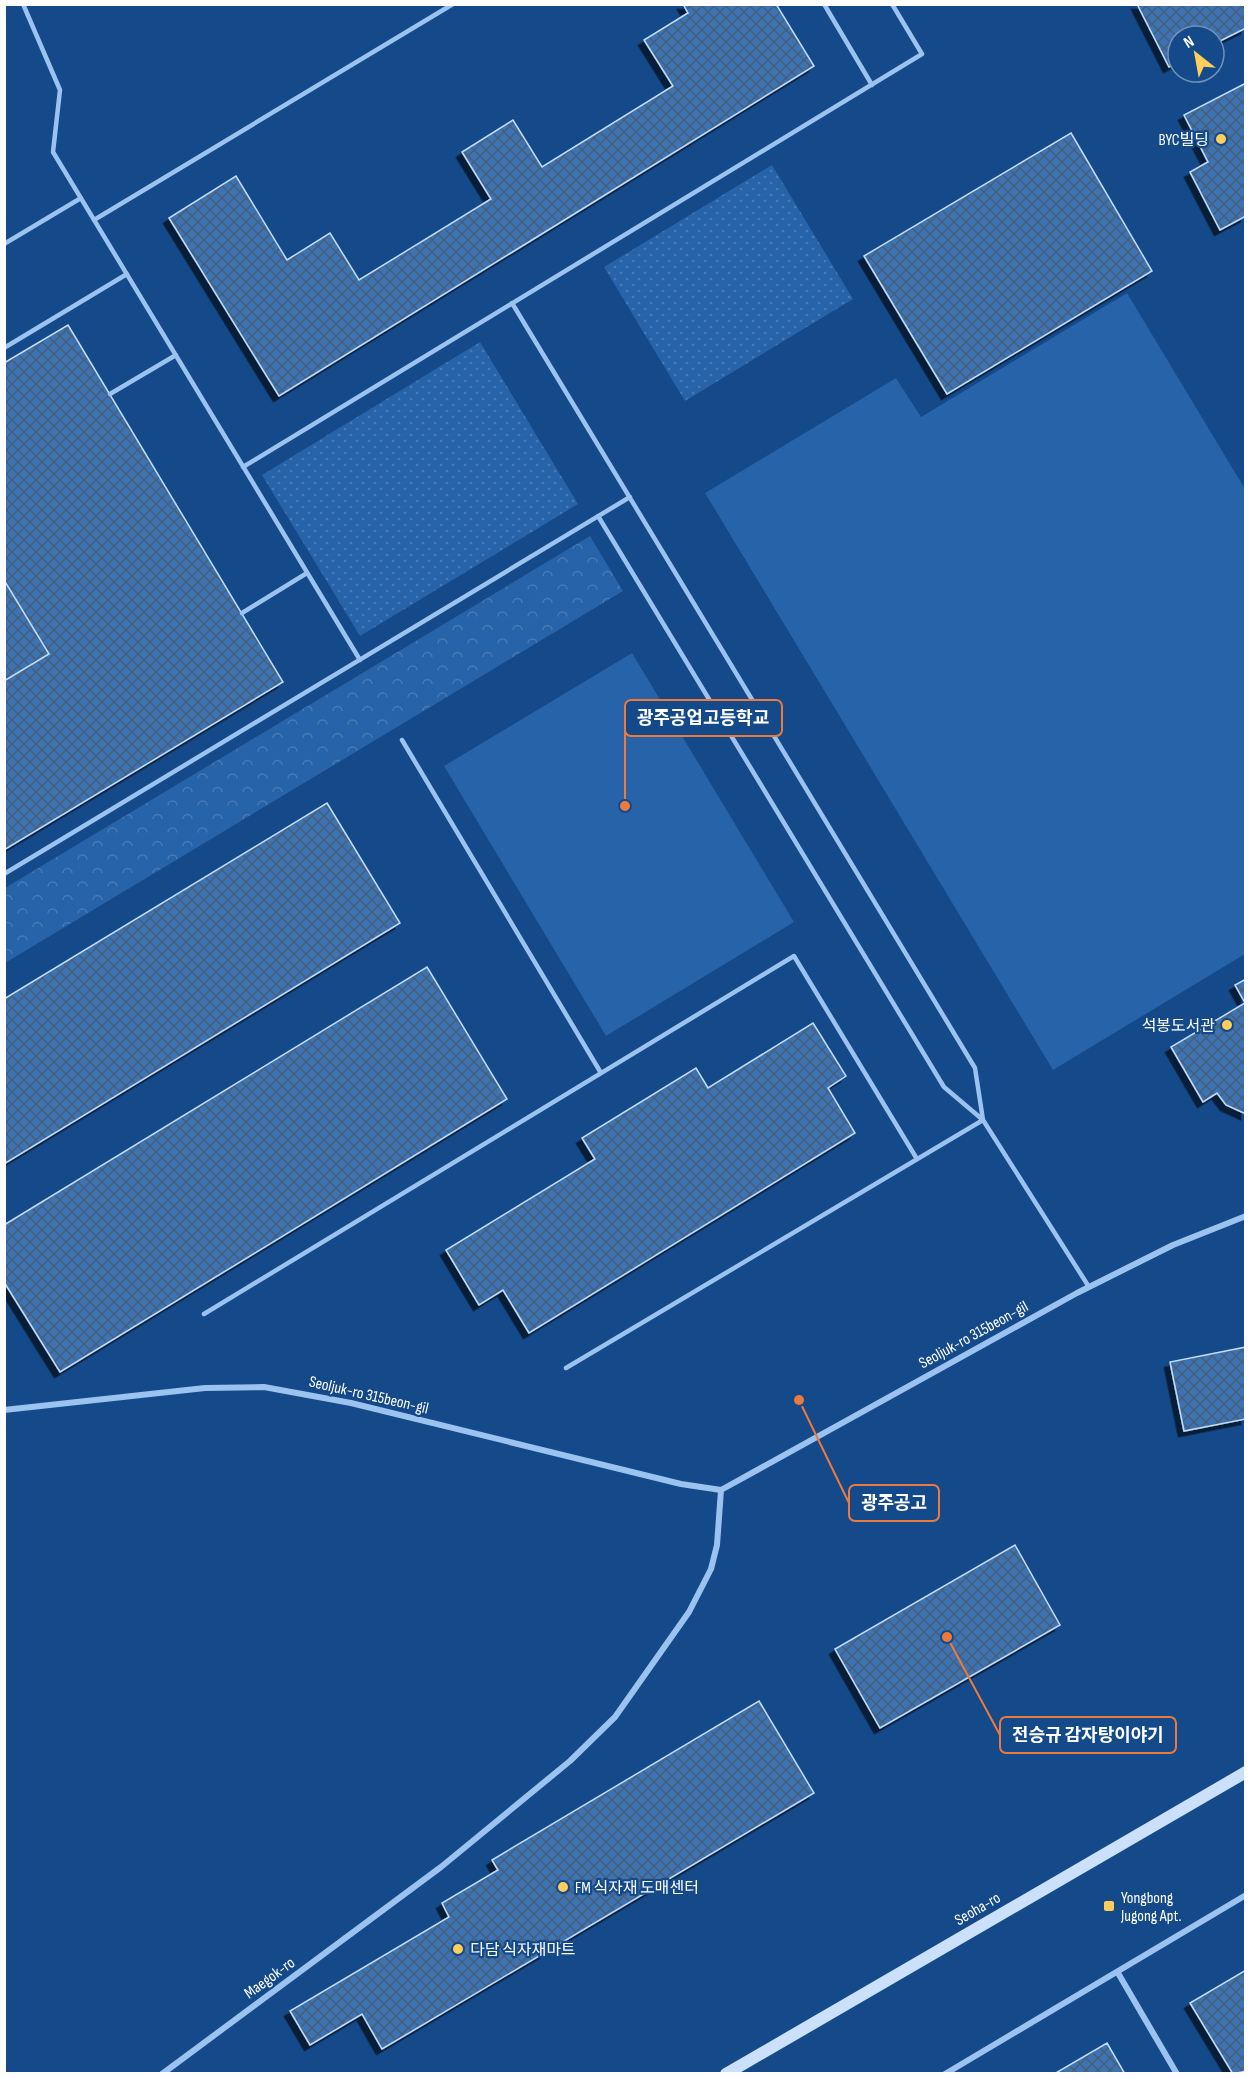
<svg xmlns="http://www.w3.org/2000/svg" width="1250" height="2078" font-family="'Sofia Sans Condensed','Noto Sans KR',sans-serif">
<style>
.green{fill:url(#green-dots)}
.forest{fill:url(#forest-crowns)}
.pitch{fill:#2663a9}
.building{fill:url(#building-cross-hatch);stroke:#c2ddfb;stroke-width:1.5;filter:url(#shadow)}
.lines{fill:none;stroke-linecap:round;stroke-linejoin:round}
.lane{stroke:#9cc3f0;stroke-width:4.5}
.street{stroke:#9cc3f0;stroke-width:6}
.secondary{stroke:#cae0fb;stroke-width:12}
.poi-dot{fill:#ffcd5a;stroke:#14498a;stroke-width:2}
.labels{text-anchor:middle;stroke-width:4.5;stroke-linejoin:round;paint-order:stroke}
.poi-label{font-size:16px;fill:#fff;stroke:#14498a;text-anchor:start}
.street-label{font-size:16px;fill:#fff;stroke:#14498a}
.leader{fill:none;stroke:#ed7a3d;stroke-width:2}
.callout-dot{fill:#ed7a3d;stroke:#14498a;stroke-width:2}
.callout{fill:#14498a;stroke:#ed7a3d;stroke-width:2}
.callout-label{font-size:18px;text-anchor:middle;font-weight:bold;fill:#fff}
</style>
<defs>
<pattern id="green-dots" width="8" height="8" patternUnits="userSpaceOnUse" patternTransform="scale(1.5)"><rect width="8" height="8" fill="#2663a9"/><path d="M2 2h.1M6 6h.1" fill="none" stroke="#477ab6" stroke-width="1.8" stroke-linecap="round"/></pattern>
<pattern id="forest-crowns" width="20" height="18" patternUnits="userSpaceOnUse" patternTransform="scale(1.5)"><rect width="20" height="18" fill="#2663a9"/><path d="M2 6a3 3 0 1 1 6 0M12 15a3 3 0 1 1 6 0" fill="none" stroke="#477ab6"/></pattern>
<pattern id="building-cross-hatch" width="8" height="8" patternUnits="userSpaceOnUse" patternTransform="scale(1.5)"><rect width="8" height="8" fill="#3d73b3"/><path d="M0 0l8 8M0 8l8-8" fill="none" stroke="#455e7a"/></pattern>
<filter id="shadow"><feDropShadow dx="-5.5" dy="5.5" stdDeviation="0" flood-color="#0009"/></filter>
</defs>
<rect width="100%" height="100%" fill="#14498a"/>
<path class="green" d="M 772,165 L 853,299 L 685,401 L 604,267 Z
M 480,342 L 578,504 L 360,636 L 262,475 Z"/>
<path class="forest" d="M 590,536 L 623,591 L 5,963 L 5,888 Z"/>
<path class="pitch" d="M 1127,293 L 1245,489 L 1245,954 L 1053,1070 L 705,493 L 896,378 L 921,417 Z
M 632,653 L 794,922 L 606,1036 L 444,766 Z"/>
<path class="building" d="M 683,4 L 776,4 L 814,66 L 279,396 L 169,218 L 236,176 L 287,260 L 330,233 L 359,280 L 491,199 L 462,152 L 513,120 L 542,167 L 673,86 L 644,40 L 688,13 Z
M 1137,4 L 1246,4 L 1246,28 L 1214,44 L 1214,36 L 1178,36 L 1178,62 L 1169,67 Z
M 1246,83 L 1246,216 L 1220,230 L 1190,172 L 1208,162 L 1184,115 Z
M 1071,133 L 1152,271 L 947,394 L 864,256 Z
M 68,325 L 283,682 L 4,850 L 4,681 L 49,654 L 4,580 L 4,363 Z
M 68,325 L 283,682 L 4,850 L 4,363 Z
M 327,803 L 400,923 L 4,1164 L 4,999 Z
M 427,967 L 507,1099 L 60,1372 L 4,1282 L 4,1225 Z
M 1246,979 L 1246,1114 L 1226,1105 L 1217,1093 L 1203,1102 L 1171,1047 L 1245,1003 L 1235,985 Z
M 813,1023 L 846,1076 L 828,1088 L 855,1133 L 529,1333 L 503,1290 L 479,1305 L 446,1250 L 595,1159 L 582,1138 L 696,1068 L 708,1088 Z
M 1246,1347 L 1246,1419 L 1184,1431 L 1170,1362 Z
M 1015,1545 L 1060,1625 L 880,1728 L 835,1649 Z
M 759,1701 L 814,1793 L 382,2049 L 362,2014 L 310,2045 L 290,2011 L 449,1917 L 442,1903 L 498,1870 L 492,1860 Z
M 1246,1970 L 1246,2071 L 1233,2074 L 1190,2003 Z
M 1107,2043 L 1125,2074 L 1054,2074 Z"/>
<g class="lines">
<path class="lane" d="M 23,4 L 60,90 L 53,152 L 360,660
M 824,4 L 872,85
M 94,220 L 453,4
M 4,244 L 81,198
M 512,303 L 975,1068 L 983,1120
M 4,348 L 127,274
M 110,394 L 176,355
M 243,467 L 922,54 L 892,4
M 598,516 L 944,1087 L 983,1120 L 1089,1287
M 242,613 L 307,573
M 402,740 L 601,1073
M 4,874 L 630,497
M 204,1314 L 794,956 L 917,1159
M 566,1368 L 983,1120"/>
<path class="street" d="M 4,1410 L 205,1388 L 264,1387 L 351,1403 L 681,1484 L 721,1490 L 1077,1293 L 1173,1245 L 1246,1216
M 1118,1973 L 1177,2074
M 162,2074 L 441,1867 L 570,1761 L 615,1717 L 689,1612 L 711,1569 L 717,1545 L 721,1490
M 945,2074 L 1246,1895"/>
<path class="secondary" d="M 726,2074 L 1246,1772"/>
</g>
<g class="poi-dot">
<circle cx="1221" cy="139" r="6"/>
<circle cx="1227" cy="1025" r="6"/>
<circle cx="563" cy="1887" r="6"/>
<rect x="1103" y="1900" width="12" height="12" rx="3"/>
<circle cx="458" cy="1949" r="6"/>
</g>
<g class="labels">
<g class="poi-label">
<text x="1209" y="145" text-anchor="end">BYC빌딩</text>
<text x="1215" y="1031" text-anchor="end">석봉도서관</text>
<text x="575" y="1893">FM 식자재 도매센터</text>
<text x="1121" y="1903">Yongbong<tspan x="1121" dy="18">Jugong Apt.</tspan></text>
<text x="470" y="1955">다담 식자재마트</text>
</g>
<g class="street-label">
<text transform="translate(973 1334) rotate(-29)" y="6">Seoljuk-ro 315beon-gil</text>
<text transform="translate(369 1394) rotate(13)" y="6">Seoljuk-ro 315beon-gil</text>
<text transform="translate(977 1908) rotate(-30)" y="6">Seoha-ro</text>
<text transform="translate(269 1977) rotate(-36)" y="6">Maegok-ro</text>
</g>
</g>
<path class="leader" d="M625 806L625 718M799 1400L849 1503M947 1637L1000 1735"/>
<g class="callout-dot">
<circle cx="625" cy="806" r="6"/>
<circle cx="799" cy="1400" r="6"/>
<circle cx="947" cy="1637" r="6"/>
</g>
<g class="callout">
<rect x="625" y="700" width="157" height="36" rx="6"/>
<rect x="849" y="1485" width="90" height="36" rx="6"/>
<rect x="1000" y="1717" width="176" height="36" rx="6"/>
</g>
<g class="callout-label">
<text x="703" y="724">광주공업고등학교</text>
<text x="894" y="1509">광주공고</text>
<text x="1088" y="1741">전승규 감자탕이야기</text>
</g>
<rect width="1250" height="2078" fill="none" stroke="#ffffff" stroke-width="12"/>
<g transform="translate(1196 54) rotate(329)"><circle r="28" fill="#14498a" stroke="#7292b9" stroke-width="1.5"/>
<path d="M0-4.5L10 22L0 15L-10 22Z" fill="#ffcd5a"/>
<text y="-9" font-size="16" font-weight="bold" text-anchor="middle" fill="#ffffff">N</text>
</g>
</svg>
